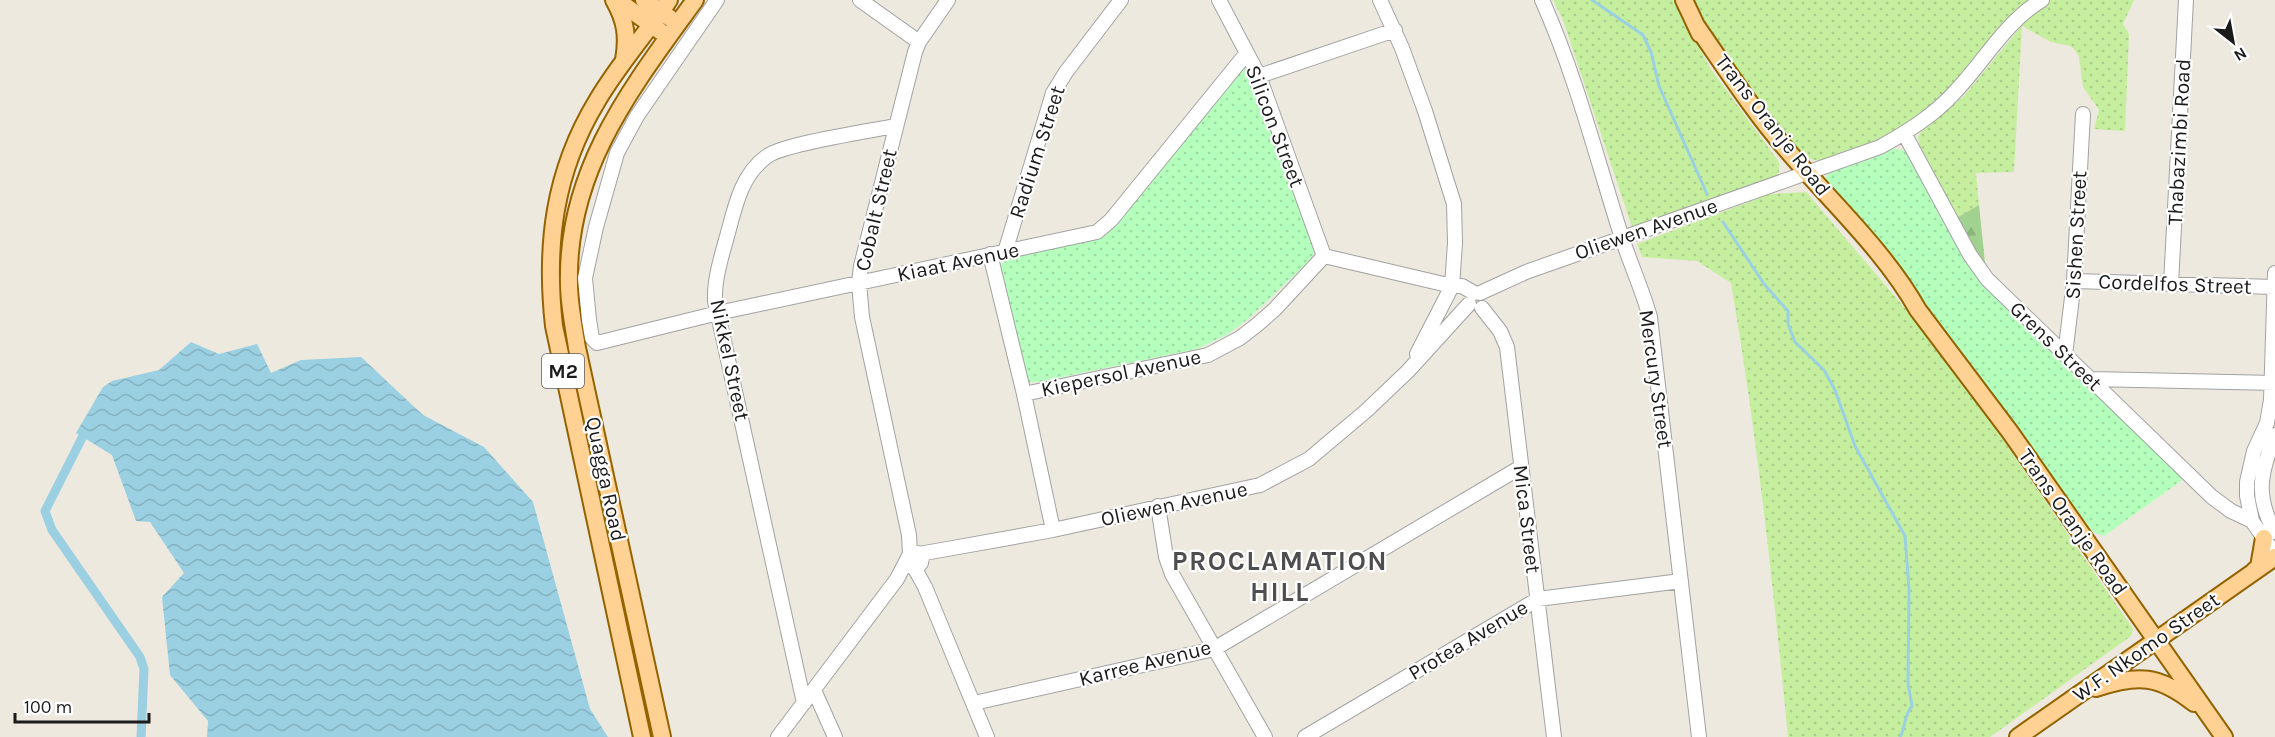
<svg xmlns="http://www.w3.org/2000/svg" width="2275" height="737" font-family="Karla,sans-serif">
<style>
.grass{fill:url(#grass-dots)}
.forest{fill:url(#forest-firs)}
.park{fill:url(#park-dots)}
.water{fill:url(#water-waves)}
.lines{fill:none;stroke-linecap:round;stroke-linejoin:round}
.stream{stroke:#9ad0e1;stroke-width:3}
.canal{stroke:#9ad0e1;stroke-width:9}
.minor-casing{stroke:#a2a2a2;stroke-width:16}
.major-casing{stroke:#926300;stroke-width:20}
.minor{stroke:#fff;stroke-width:14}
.major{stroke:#ffd293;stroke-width:16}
.labels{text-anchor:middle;stroke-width:4.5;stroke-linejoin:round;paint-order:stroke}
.shield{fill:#fff;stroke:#5f5f5f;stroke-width:1.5}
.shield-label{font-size:20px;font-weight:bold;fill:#1b1b1b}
.street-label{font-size:21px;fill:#1b1b1b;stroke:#fff}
.district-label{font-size:27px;font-weight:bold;letter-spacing:1.5px;fill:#4e4e4e;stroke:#fff}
</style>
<defs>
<pattern id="grass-dots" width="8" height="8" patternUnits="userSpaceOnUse" patternTransform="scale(1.5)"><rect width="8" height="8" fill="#c5ef9e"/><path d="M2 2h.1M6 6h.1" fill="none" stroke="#a9cc88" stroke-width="1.8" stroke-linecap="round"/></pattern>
<pattern id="forest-firs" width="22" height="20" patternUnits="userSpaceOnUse" patternTransform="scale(1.5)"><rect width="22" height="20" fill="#a2d28f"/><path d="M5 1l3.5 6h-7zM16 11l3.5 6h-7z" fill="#8bb47b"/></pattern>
<pattern id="park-dots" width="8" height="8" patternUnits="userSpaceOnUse" patternTransform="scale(1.5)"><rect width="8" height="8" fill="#b5ffbc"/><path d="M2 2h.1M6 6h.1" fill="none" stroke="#9bdaa1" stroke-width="1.8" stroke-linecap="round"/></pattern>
<pattern id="water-waves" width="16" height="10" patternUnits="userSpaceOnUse" patternTransform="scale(1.5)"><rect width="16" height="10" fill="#9ad0e1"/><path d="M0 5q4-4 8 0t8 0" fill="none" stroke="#84b2c0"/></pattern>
</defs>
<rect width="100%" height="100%" fill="#eee9df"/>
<path class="grass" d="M 1553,0 L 1673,0 L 1710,68 L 1779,162 L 1779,173 L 1774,177 L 1632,227 L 1563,20 Z
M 1691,0 L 2134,0 L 2123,24 L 2129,34 L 2125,131 L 2094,129 L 2099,110 L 2083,87 L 2079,57 L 2074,49 L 2070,46 L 2051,42 L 2022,26 L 2014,172 L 1976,173 L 1979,205 L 1956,218 L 1920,150 L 1918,137 L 1923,129 L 1964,96 L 2022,25 L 2012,18 C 1977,59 1945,102 1897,130 C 1873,143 1847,152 1821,161 L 1805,158 L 1758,106 L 1713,40 Z
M 1806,192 L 1910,314 L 1978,403 L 2133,629 L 2131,636 L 1990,737 L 1788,737 C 1773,586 1757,433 1731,283 L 1697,261 L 1642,257 L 1637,244 L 1770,194 Z"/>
<path class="forest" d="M 1979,205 L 1985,263 L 1976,256 L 1956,218 Z"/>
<path class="park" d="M 1244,68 L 1249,71 L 1315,246 L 1312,258 L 1248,319 L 1228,334 L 1197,349 L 1038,382 L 1028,382 L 1024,379 L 999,274 L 1001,262 L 1004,256 L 1091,238 L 1238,71 Z
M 1892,148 L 1905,151 L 1970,263 L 2184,479 L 2104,536 L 2093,532 L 2016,428 L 1826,184 C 1823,164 1849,166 1862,162 C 1872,158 1882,152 1892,148 Z"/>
<path class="water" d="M 191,342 L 219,354 L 257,344 L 271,373 L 301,360 L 361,357 L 423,415 L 484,447 L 533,502 L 590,709 L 608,737 L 207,737 L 208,721 L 170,675 L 162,597 L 184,573 L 150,522 L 136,521 L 112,455 L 76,433 L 103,387 L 112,381 L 159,370 Z"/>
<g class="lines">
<path class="stream" d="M 1592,0 L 1643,35 L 1651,52 L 1659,86 L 1707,194
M 1723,222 L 1764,284 L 1788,311 L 1788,324 L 1795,342 L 1824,370 L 1835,390 L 1855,446 L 1905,536 L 1909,589 L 1908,684 L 1912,706 C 1904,715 1906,726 1900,737"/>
<path class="canal" d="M 83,436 L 45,511 L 52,530 L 140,657 L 144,669 L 141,737"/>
<defs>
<path id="minor" d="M 717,0 L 637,116 L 617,153 L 596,227 L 585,278 L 589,320 L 592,338 L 597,343 L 718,313 L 1097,232 L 1111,220 L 1246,54
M 860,0 L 919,42
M 1219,0 L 1259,76 L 1324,256
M 1380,0 L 1402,48 L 1425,111 L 1454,204 L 1455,243 L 1452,286 L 1417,354
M 1542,0 C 1576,76 1596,156 1621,235 C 1630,263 1642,289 1650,317 L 1699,737
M 1259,76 L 1395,30
M 1904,133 L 1970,255 L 1987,279 L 2212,497 L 2231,511 L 2252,521
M 1005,252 L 1053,93 L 1066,72 L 1121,0
M 990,254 L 1024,394 L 1053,530
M 1324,256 L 1452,286 L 1462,286 L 1474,293
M 2275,273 L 2271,400 L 2267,423 L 2254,451 L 2247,482 L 2247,496 L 2252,521 L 2275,554
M 2074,281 L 2275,287
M 2171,284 L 2186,0
M 1480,293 L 1526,272 L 1880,147 C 1907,132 1933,116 1954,93 C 1983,63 2006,21 2042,0
M 1482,308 L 1500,331 L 1507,347 L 1554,737
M 2065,355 L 2074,281 L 2083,114
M 2091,379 L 2275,383
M 1024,394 L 1208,355 L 1240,338 L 1258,324 L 1275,309 L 1324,256
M 2275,435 C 2261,473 2254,495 2275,532
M 1158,506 L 1166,557 L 1172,574 L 1265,737
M 910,554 L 909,535 L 862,317 L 859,283 L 861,266 L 915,52 L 919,42 L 948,0
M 919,554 L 1053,530 L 1260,485 L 1309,459 L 1366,411 L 1408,371 L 1469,304
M 914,567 L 925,587 L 987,737
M 814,690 L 835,737
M 804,703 L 715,301 C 714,277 723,252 729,229 C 736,202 743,174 766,157 C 781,144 870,131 895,126
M 974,703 L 1214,649 L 1521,467
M 778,737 L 897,579 L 910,554 L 917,553 L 922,558 L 921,563 L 917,567 L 912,567 L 908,562
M 1305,737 L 1538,599 L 1681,581"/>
<path id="major" d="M 614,0 C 626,21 628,37 624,60
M 617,0 L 660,31
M 644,0 L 670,18
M 1684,0 L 1700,34
M 1695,24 C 1725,67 1753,111 1787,150 C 1831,202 1884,250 1918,310 L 2010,432 L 2224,737
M 2254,571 L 2259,567 L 2264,538
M 2096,688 C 2138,674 2159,675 2194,703
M 642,737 L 554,326 C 545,245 554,172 597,101 C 618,65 646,34 669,0
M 662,737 L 577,348 C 574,327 569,305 569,284 C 566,170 632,87 695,0
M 2018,737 L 2275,557"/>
</defs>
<use href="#minor" class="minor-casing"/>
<use href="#major" class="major-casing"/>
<use href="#minor" class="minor"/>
<use href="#major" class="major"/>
</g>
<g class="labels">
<rect class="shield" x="542" y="354" width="42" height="34" rx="4.5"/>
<g class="shield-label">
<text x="563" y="378">M2</text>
</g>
<g class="street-label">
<text transform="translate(1773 125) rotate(52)" y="7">Trans Oranje Road</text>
<text transform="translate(1275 126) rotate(69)" y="7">Silicon Street</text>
<text transform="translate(2179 142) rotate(-87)" y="7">Thabazimbi Road</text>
<text transform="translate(1037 152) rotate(-72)" y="7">Radium Street</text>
<text transform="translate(876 210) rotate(-77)" y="7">Cobalt Street</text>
<text transform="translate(1646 229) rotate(-19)" y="7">Oliewen Avenue</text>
<text transform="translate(2076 235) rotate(-87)" y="7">Sishen Street</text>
<text transform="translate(958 262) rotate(-12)" y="7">Kiaat Avenue</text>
<text transform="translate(2175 284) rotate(2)" y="7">Cordelfos Street</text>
<text transform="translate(2056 346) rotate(44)" y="7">Grens Street</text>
<text transform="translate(730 360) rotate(78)" y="7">Nikkel Street</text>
<text transform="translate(1121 373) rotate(-12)" y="7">Kiepersol Avenue</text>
<text transform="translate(1656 379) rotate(82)" y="7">Mercury Street</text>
<text transform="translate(606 479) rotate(78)" y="7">Quagga Road</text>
<text transform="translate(1174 504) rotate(-12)" y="7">Oliewen Avenue</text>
<text transform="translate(1527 519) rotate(83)" y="7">Mica Street</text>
<text transform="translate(2073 522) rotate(55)" y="7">Trans Oranje Road</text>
<text transform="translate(1468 640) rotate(-31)" y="7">Protea Avenue</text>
<text transform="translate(2146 647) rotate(-35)" y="7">W.F. Nkomo Street</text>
<text transform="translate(1145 663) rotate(-14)" y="7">Karree Avenue</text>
</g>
<g class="district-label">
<text x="1280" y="570">PROCLAMATION<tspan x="1280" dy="31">HILL</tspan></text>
</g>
</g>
<g transform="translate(2233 42) rotate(149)" stroke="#ffffff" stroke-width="4.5" paint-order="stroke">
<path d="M0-4.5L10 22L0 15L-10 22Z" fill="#1b1b1b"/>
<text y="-9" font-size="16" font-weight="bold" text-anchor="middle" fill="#1b1b1b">N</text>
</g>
<path d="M15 713v9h134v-9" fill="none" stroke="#1b1b1b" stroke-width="3"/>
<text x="24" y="713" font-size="18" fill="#1b1b1b" stroke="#ffffff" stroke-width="4.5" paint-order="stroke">100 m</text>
</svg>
